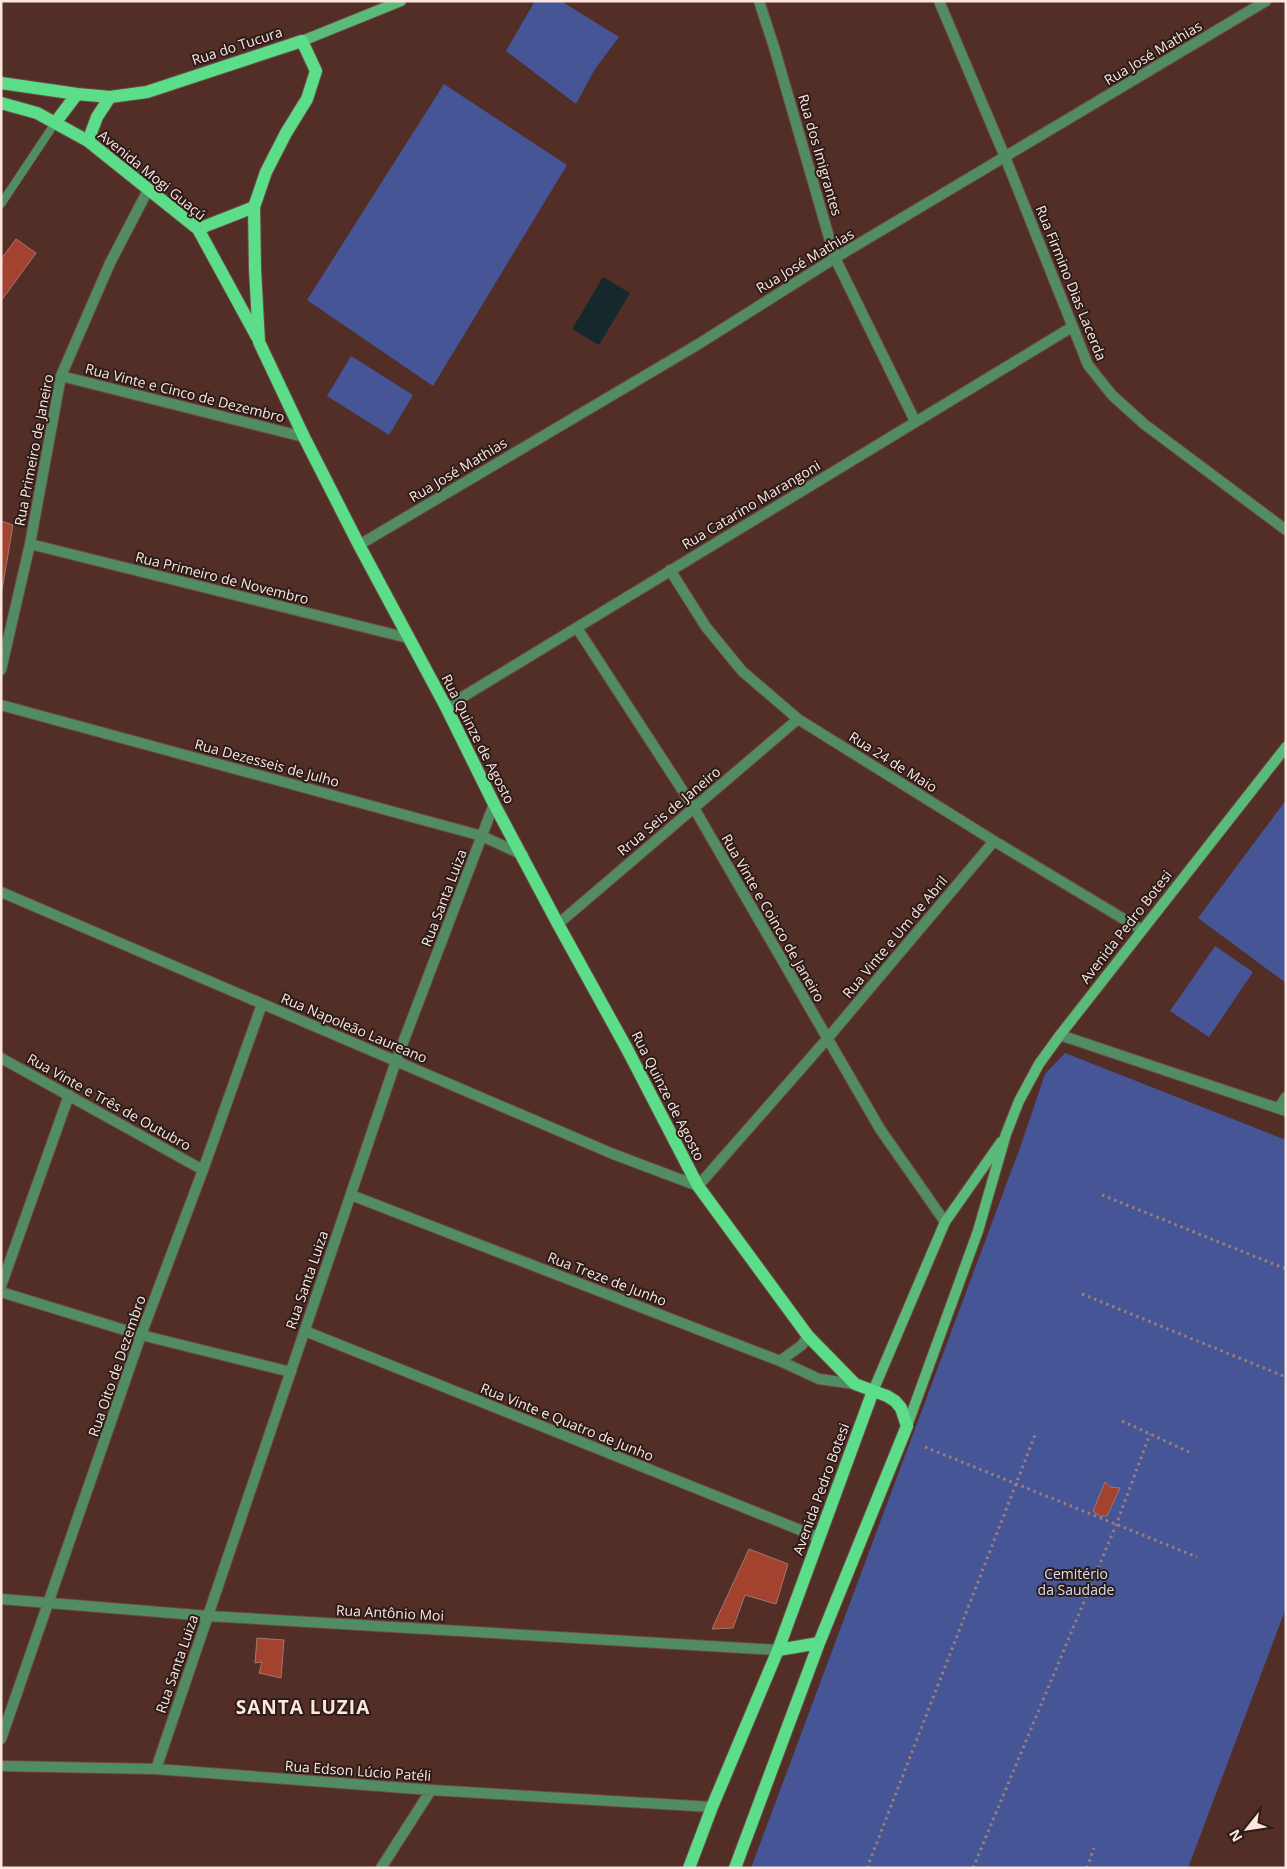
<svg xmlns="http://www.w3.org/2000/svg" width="1287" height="1869" font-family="'Open Sans',sans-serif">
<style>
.green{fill:#465596}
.water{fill:#15292d}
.building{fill:#a44230;stroke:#a0776e}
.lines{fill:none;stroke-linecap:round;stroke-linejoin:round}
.lane-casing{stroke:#6d4b45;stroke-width:9}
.street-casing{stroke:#6d4b45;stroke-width:12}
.secondary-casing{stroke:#6d4b45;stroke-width:12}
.primary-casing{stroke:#6d4b45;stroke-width:14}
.path{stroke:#9c7e78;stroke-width:3;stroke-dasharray:2.5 4;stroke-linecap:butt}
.lane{stroke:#528c63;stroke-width:8}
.street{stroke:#528c63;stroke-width:10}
.secondary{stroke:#5aba79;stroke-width:10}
.primary{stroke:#5cdd8a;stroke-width:12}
.labels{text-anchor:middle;stroke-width:4;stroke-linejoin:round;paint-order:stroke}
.street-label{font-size:14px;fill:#fde5e0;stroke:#2c1c18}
.park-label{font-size:14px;fill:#d6ddf4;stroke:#2c1c18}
.district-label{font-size:19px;font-weight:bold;letter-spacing:1px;fill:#fde5e0;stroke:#2c1c18}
</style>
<rect width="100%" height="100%" fill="#522e27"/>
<path class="green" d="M 535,1 L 561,1 L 619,37 L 595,69 L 576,104 L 506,51 Z
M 444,84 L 567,165 L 433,386 L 307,300 Z
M 351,356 L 413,395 L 389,435 L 327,396 Z
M 1286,800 L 1286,983 L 1198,918 Z
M 1215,946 L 1253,972 L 1209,1037 L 1170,1011 Z
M 1065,1053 L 1286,1140 L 1286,1608 L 1188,1868 L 751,1868 L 1021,1145 L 1045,1074 Z"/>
<path class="water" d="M 603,277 L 630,293 L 599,345 L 572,329 Z"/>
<path class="building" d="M 16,239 L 36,253 L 1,301 L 1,259 Z
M 1,521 L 13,525 L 1,596 Z
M 1105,1482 L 1110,1487 L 1120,1488 L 1107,1516 L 1100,1516 L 1093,1511 Z
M 749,1549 L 788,1564 L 776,1604 L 745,1595 L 733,1628 L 712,1629 Z
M 257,1638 L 284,1640 L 281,1678 L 259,1673 L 262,1662 L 255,1663 Z"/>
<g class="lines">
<defs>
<path id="lane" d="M 1,204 L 55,123"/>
<path id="street" d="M 759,1 L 774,47 L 835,258 L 915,421
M 939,1 L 1005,157 L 1088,365 L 1112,395 L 1144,424 L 1286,530
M 61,376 L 304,437
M 30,544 L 408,638
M 359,545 L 697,345 L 835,258 L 1266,1
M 670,570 L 706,627 L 742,671 L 798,719 L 994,841 L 1142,930
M 577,628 L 694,808 L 880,1129 L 945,1222
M 1,670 L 30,544 L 61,376 L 110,263 L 148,190
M 1,705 L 482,836 L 523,855
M 446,707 L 1072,327
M 1,892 L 613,1154 L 698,1186 L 827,1039 L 994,841
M 558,924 L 798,719
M 1060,1035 L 1286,1111
M 1,1058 L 203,1170
M 1279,1108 L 1286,1097
M 351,1195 L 780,1361 L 819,1379 L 855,1384
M 1,1286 L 69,1095
M 1,1292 L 141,1335 L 291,1372
M 305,1331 L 820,1538
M 780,1361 L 802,1345 L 808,1336
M 1,1599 L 208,1616 L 778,1650
M 1,1739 L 141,1335 L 203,1170 L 262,1004
M 1,1766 L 156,1769 L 431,1790 L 712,1807
M 156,1769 L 396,1061 L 494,804
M 381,1868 L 431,1790"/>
<path id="secondary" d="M 302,41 L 401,1
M 873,1391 L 945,1222 L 1001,1142
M 907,1426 L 978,1231 L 1006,1134 L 1019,1101 L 1039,1064 L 1060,1035 L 1286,747"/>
<path id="primary" d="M 1,83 L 77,94 L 110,97 L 147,92 L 302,41 L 316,71 L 307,99 L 286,133 L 266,172 L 254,207 L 255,269 L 259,342 L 304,437 L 359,545 L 446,707 L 494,804 L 558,924 L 627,1049 L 698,1186 L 808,1336 L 855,1384 L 887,1396 L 895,1401 L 901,1408 L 907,1426 L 819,1643 L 735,1868
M 1,103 L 37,113 L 88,141 L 198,229 L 257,337
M 55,123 L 77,94
M 88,141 L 97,117 L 110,97
M 198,229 L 254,207
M 778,1650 L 819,1643
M 689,1868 L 712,1807 L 778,1650 L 873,1391"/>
</defs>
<use href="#lane" class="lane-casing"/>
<use href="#street" class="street-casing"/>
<use href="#secondary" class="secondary-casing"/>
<use href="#primary" class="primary-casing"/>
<path class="path" d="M 1102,1195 L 1286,1269
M 1082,1294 L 1286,1377
M 1122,1421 L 1189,1452
M 925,1447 L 1197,1557
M 867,1868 L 1035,1435
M 973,1868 L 1116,1525 L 1150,1434
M 1087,1868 L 1094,1848"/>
<use href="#lane" class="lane"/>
<use href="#street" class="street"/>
<use href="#secondary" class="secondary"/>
<use href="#primary" class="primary"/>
</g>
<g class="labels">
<g class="street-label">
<text transform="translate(237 46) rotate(-18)" y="5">Rua do Tucura</text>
<text transform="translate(1153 53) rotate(-31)" y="5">Rua José Mathias</text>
<text transform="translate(820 155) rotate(74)" y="5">Rua dos Imigrantes</text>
<text transform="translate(152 175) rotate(39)" y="5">Avenida Mogi Guaçú</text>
<text transform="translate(805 261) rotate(-31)" y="5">Rua José Mathias</text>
<text transform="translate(1071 283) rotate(68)" y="5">Rua Firmino Dias Lacerda</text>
<text transform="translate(185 393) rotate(14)" y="5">Rua Vinte e Cinco de Dezembro</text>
<text transform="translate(34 450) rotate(-79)" y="5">Rua Primeiro de Janeiro</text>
<text transform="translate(458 470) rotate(-31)" y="5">Rua José Mathias</text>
<text transform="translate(751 505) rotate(-31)" y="5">Rua Catarino Marangoni</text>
<text transform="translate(222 578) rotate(14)" y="5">Rua Primeiro de Novembro</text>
<text transform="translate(478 739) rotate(63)" y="5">Rua Quinze de Agosto</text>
<text transform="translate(893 762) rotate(32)" y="5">Rua 24 de Maio</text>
<text transform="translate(267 763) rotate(15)" y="5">Rua Dezesseis de Julho</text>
<text transform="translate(669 811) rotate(-40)" y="5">Rrua Seis de Janeiro</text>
<text transform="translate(444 898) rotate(-69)" y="5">Rua Santa Luiza</text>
<text transform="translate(773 918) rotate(60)" y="5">Rua Vinte e Coinco de Janeiro</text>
<text transform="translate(1126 927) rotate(-52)" y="5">Avenida Pedro Botesi</text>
<text transform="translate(895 937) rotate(-50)" y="5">Rua Vinte e Um de Abril</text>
<text transform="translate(354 1028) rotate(23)" y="5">Rua Napoleão Laureano</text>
<text transform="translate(668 1096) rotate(63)" y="5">Rua Quinze de Agosto</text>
<text transform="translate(109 1102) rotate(29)" y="5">Rua Vinte e Três de Outubro</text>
<text transform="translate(607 1279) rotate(21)" y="5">Rua Treze de Junho</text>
<text transform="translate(307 1280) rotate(-71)" y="5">Rua Santa Luiza</text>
<text transform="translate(117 1366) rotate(-71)" y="5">Rua Oito de Dezembro</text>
<text transform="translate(567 1422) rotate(22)" y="5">Rua Vinte e Quatro de Junho</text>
<text transform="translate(821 1489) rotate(-70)" y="5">Avenida Pedro Botesi</text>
<text transform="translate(390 1613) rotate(3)" y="5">Rua Antônio Moi</text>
<text transform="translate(177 1664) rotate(-71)" y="5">Rua Santa Luiza</text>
<text transform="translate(358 1771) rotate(4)" y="5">Rua Edson Lúcio Patéli</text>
</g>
<g class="park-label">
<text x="1076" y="1579">Cemitério<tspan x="1076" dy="16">da Saudade</tspan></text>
</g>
<g class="district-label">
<text x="303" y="1714">SANTA LUZIA</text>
</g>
</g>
<rect width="1287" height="1869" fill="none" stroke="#fde5e0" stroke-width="5"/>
<g transform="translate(1247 1829) rotate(240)" stroke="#2c1c18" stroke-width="4" paint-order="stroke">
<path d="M0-4L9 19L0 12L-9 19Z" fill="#fde5e0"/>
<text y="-8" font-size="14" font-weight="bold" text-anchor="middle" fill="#fde5e0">N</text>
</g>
</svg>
